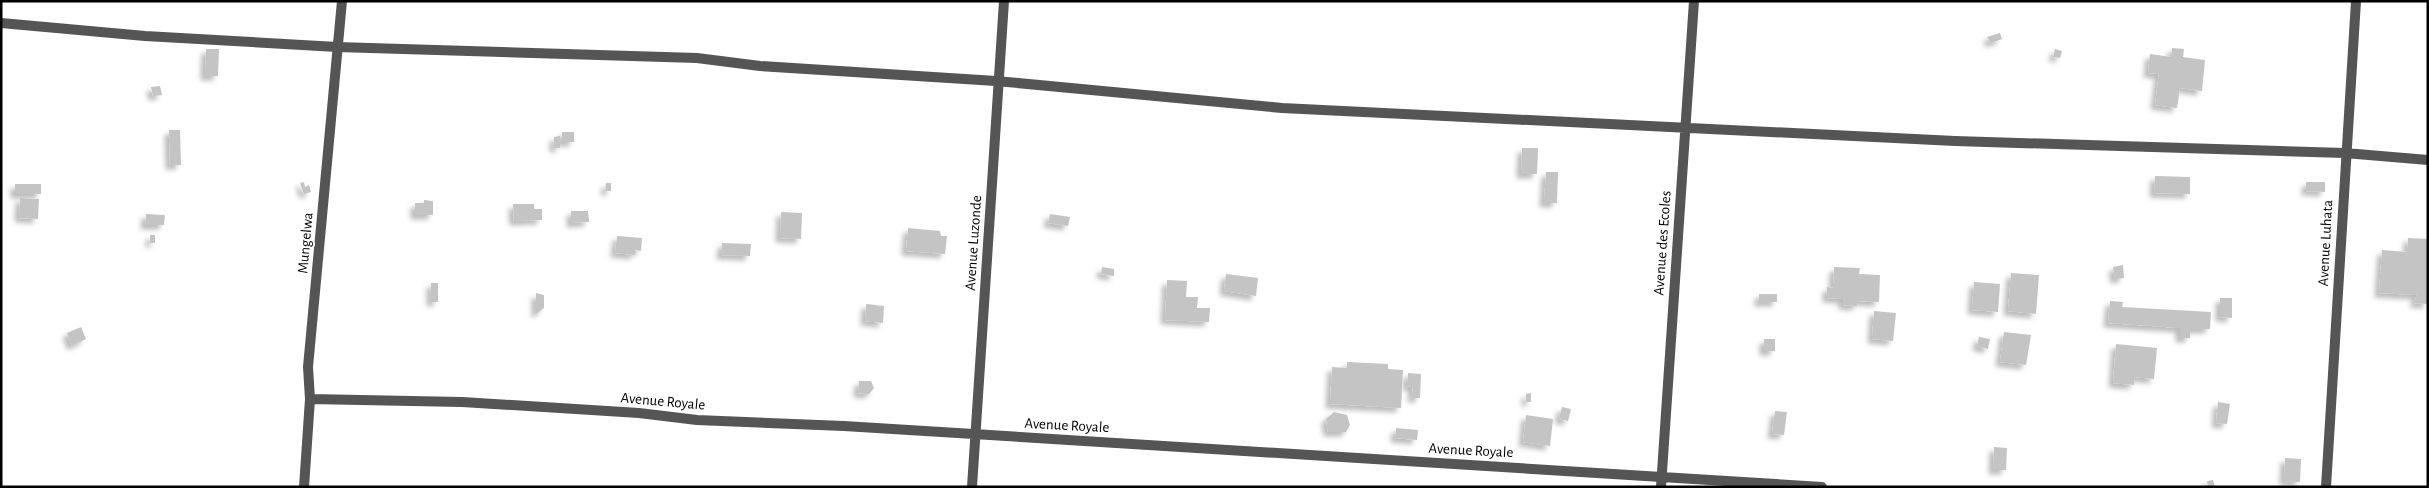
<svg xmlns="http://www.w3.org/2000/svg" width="2429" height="488" font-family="'Alegreya Sans',sans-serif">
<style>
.building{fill:#c4c4c4;filter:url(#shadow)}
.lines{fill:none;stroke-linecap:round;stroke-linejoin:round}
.minor{stroke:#555;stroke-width:10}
.labels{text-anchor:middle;stroke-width:4;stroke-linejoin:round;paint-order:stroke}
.street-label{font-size:15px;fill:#000;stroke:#fff}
</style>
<defs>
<filter id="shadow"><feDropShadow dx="-4.5" dy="4.5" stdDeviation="2.5" flood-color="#0004"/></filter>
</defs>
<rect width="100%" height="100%" fill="#fff"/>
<path class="building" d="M 2000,33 L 2002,39 L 1991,43 L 1987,37 Z
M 2172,48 L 2184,49 L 2183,57 L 2205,60 L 2202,91 L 2180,88 L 2177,108 L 2155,105 L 2159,74 L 2148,73 L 2150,54 L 2171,57 Z
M 206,49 L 219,49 L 218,76 L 205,76 Z
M 2055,49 L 2062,51 L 2060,58 L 2053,57 Z
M 160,86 L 162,95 L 153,96 L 151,87 Z
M 169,130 L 180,130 L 181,165 L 170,165 Z
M 562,132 L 574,132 L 574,142 L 562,142 Z
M 560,136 L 560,148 L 554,148 L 554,137 Z
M 1522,148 L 1538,148 L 1537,174 L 1521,174 Z
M 1546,172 L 1558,172 L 1557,203 L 1544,203 Z
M 2155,176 L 2190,177 L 2190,194 L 2154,193 Z
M 304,182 L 305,187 L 309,185 L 311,192 L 304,194 L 300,183 Z
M 2306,182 L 2325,182 L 2325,192 L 2306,191 Z
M 606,183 L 611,183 L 611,191 L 605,191 Z
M 15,184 L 41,184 L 41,194 L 15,194 Z
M 20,198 L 39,199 L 38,219 L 19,218 Z
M 424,200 L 433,201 L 433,215 L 415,215 L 415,203 L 424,203 Z
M 513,204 L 534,204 L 534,209 L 542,209 L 542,220 L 514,221 Z
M 571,211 L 588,211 L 589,222 L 571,223 Z
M 781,212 L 802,213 L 801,239 L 780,238 Z
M 146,214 L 165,215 L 164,225 L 145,225 Z
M 1050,214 L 1070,217 L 1068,226 L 1048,223 Z
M 908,228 L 940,231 L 941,236 L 947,236 L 945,254 L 906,251 Z
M 150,235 L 155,235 L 155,243 L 150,243 Z
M 617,236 L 642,238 L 641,251 L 635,250 L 635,255 L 615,253 Z
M 2408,238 L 2428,239 L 2428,304 L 2414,303 L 2417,295 L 2379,293 L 2382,250 L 2407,252 Z
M 722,243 L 751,244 L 750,256 L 721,255 Z
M 2123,265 L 2124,278 L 2115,279 L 2113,267 Z
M 1102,267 L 1114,269 L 1114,276 L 1101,274 Z
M 1834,267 L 1860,268 L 1859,274 L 1880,275 L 1879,302 L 1858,301 L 1857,306 L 1843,305 L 1843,299 L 1827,298 L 1827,287 L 1833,288 Z
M 2011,273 L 2039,275 L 2036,314 L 2008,311 Z
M 1226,274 L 1258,278 L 1256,296 L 1224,291 Z
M 1167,280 L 1187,281 L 1186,297 L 1198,297 L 1197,308 L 1210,308 L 1209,322 L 1165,320 Z
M 1974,282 L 2000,284 L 1998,312 L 1972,310 Z
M 431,283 L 438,283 L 438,302 L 431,302 Z
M 536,293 L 544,295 L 544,308 L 536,314 Z
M 1759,294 L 1777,294 L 1777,302 L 1759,302 Z
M 2220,298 L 2232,298 L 2232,318 L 2220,317 Z
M 2110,301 L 2123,302 L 2122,307 L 2211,312 L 2210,329 L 2190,329 L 2190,338 L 2180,338 L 2180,328 L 2108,323 Z
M 866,304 L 884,306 L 883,323 L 865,321 Z
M 1874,311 L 1896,313 L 1893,341 L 1872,339 Z
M 81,327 L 86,339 L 72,346 L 67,333 Z
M 2004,332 L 2031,335 L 2026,365 L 2000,362 Z
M 1979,337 L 1990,339 L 1988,349 L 1977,346 Z
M 1764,339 L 1775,339 L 1775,351 L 1764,351 Z
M 2116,344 L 2157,348 L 2154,379 L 2134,377 L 2134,385 L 2113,383 Z
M 1347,362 L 1388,364 L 1388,369 L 1403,370 L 1401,408 L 1330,404 L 1332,367 L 1347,368 Z
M 1408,373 L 1421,374 L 1420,398 L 1412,398 L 1413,387 L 1407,386 Z
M 859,381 L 871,381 L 874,388 L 869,394 L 858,393 Z
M 1531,393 L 1531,402 L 1526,402 L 1526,394 Z
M 2218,402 L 2230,404 L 2227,424 L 2216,423 Z
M 1562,407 L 1571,409 L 1568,421 L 1559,419 Z
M 1775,411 L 1787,412 L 1784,435 L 1772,434 Z
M 1334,412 L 1347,415 L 1350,425 L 1346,432 L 1328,432 L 1326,419 Z
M 1526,415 L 1553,419 L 1550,446 L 1523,442 Z
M 1396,428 L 1418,430 L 1417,440 L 1395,438 Z
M 1994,447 L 2007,448 L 2006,470 L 1993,470 Z
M 2285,458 L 2301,459 L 2300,482 L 2284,481 Z
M 2213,480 L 2215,487 L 2208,487 L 2207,481 Z"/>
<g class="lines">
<path class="minor" d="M 1,23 L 145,36 L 337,47 L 697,58 L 760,66 L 996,81 L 1282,108 L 1955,141 L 2345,153 L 2428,160
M 310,399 L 462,402 L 639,413 L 697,420 L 844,426 L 1822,487
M 304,487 L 310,399 L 308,367 L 342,1
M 972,487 L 1004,1
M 1661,487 L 1694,1
M 2326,487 L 2356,1"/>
</g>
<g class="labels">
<g class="street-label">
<text transform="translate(305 243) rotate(-85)" y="5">Mungelwa</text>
<text transform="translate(973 243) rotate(-86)" y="5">Avenue Luzonde</text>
<text transform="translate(1662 243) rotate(-86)" y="5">Avenue des Ecoles</text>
<text transform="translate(2325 243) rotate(-87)" y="5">Avenue Luhata</text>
<text transform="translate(663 401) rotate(5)" y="5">Avenue Royale</text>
<text transform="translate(1067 425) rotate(3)" y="5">Avenue Royale</text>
<text transform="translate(1471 450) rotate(3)" y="5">Avenue Royale</text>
</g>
</g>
<rect width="2429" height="488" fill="none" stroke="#000000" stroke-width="5"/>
</svg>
